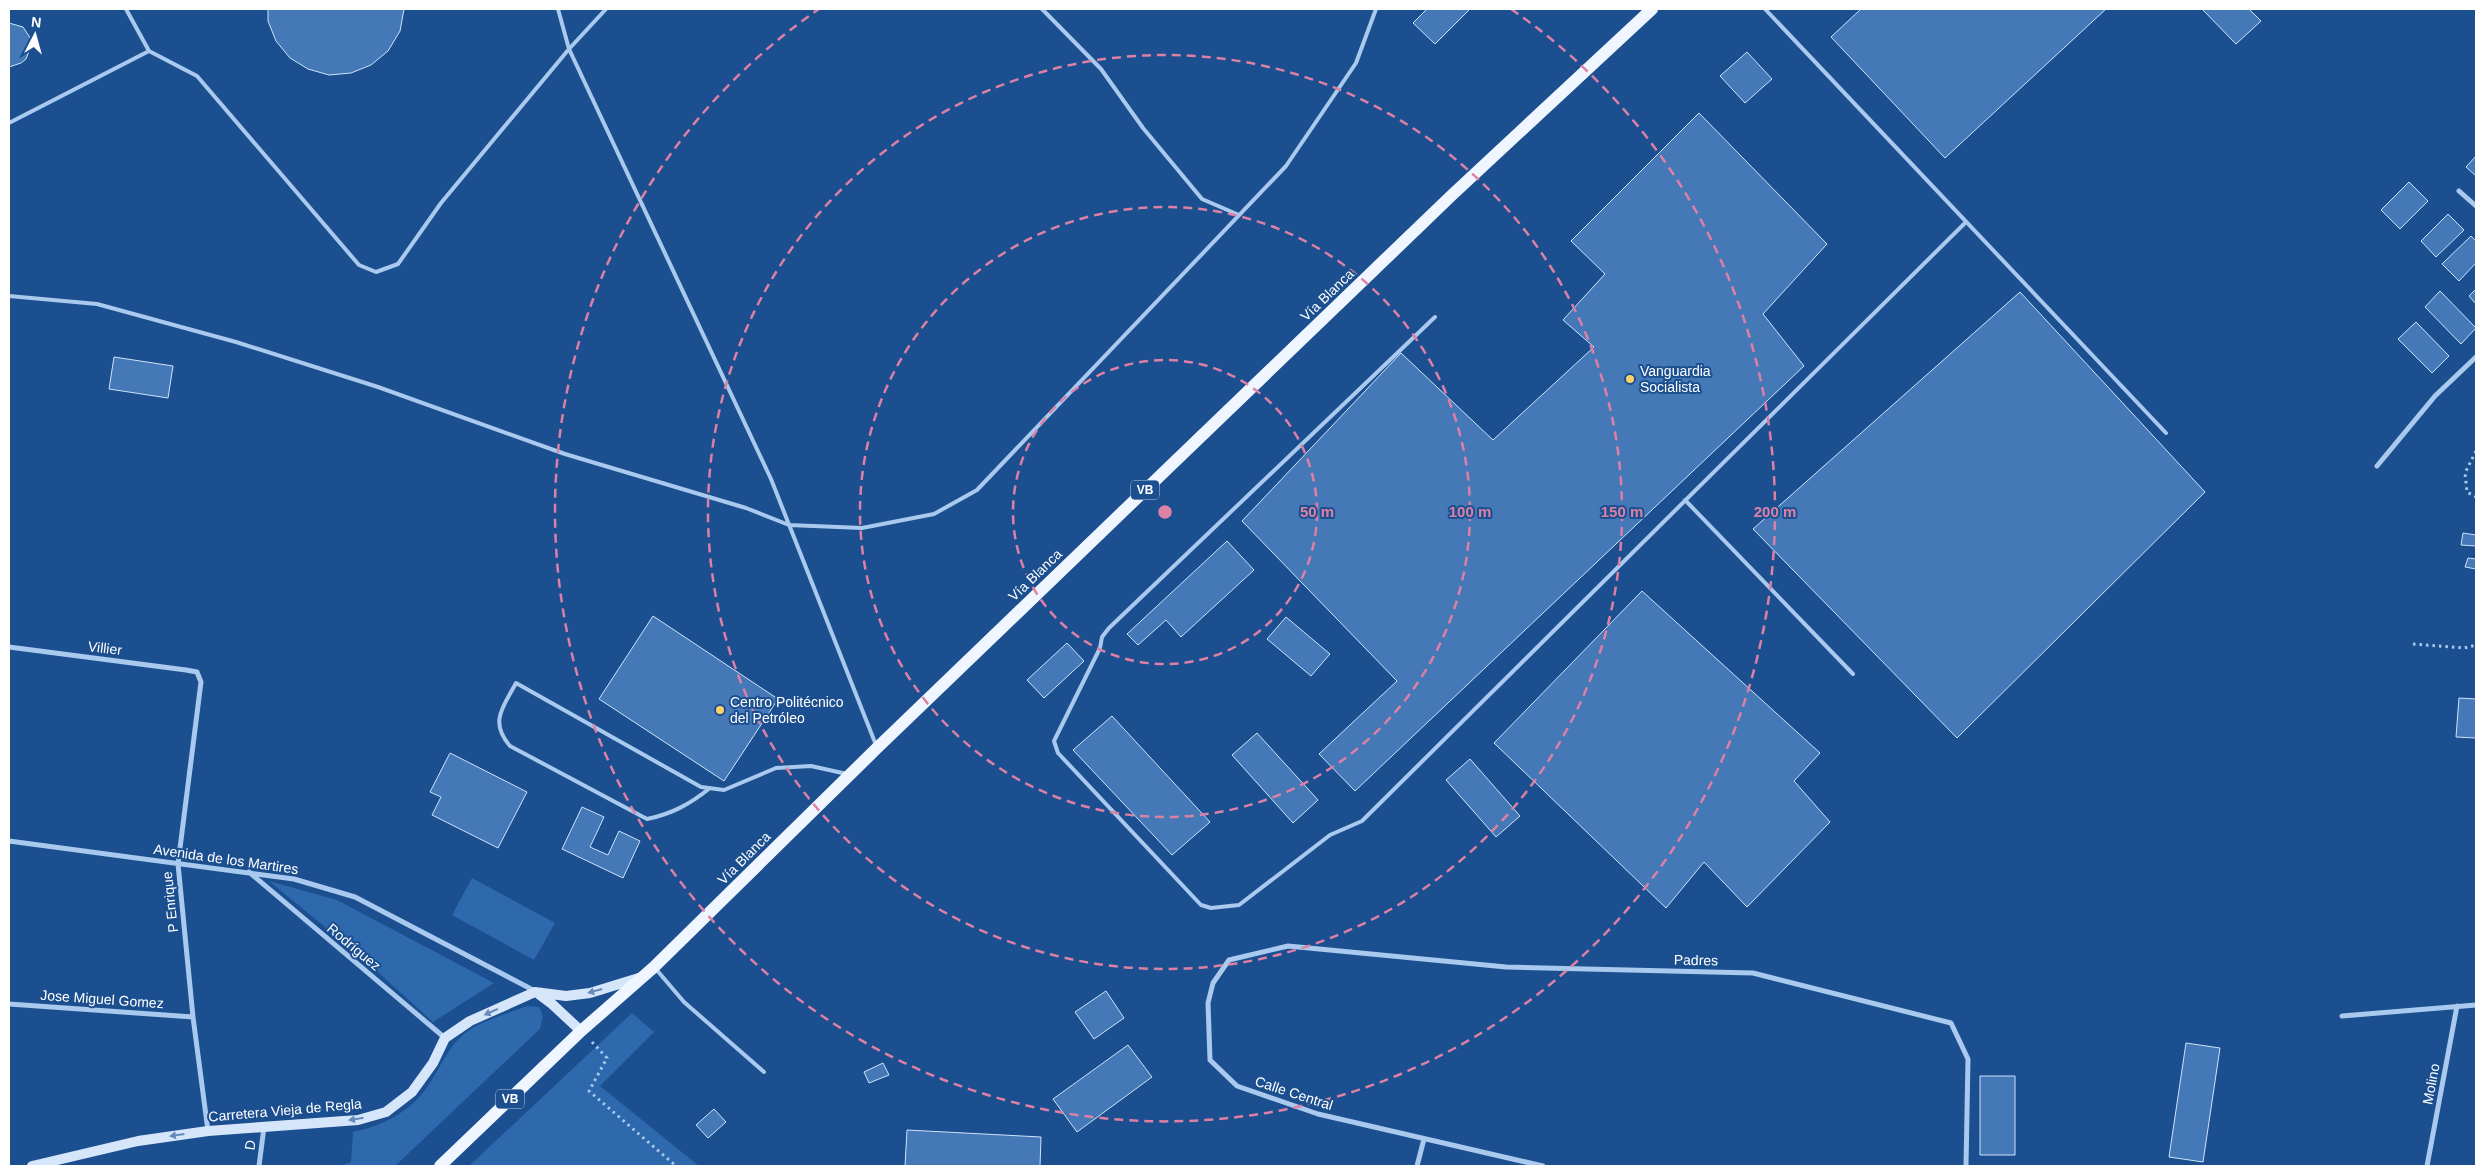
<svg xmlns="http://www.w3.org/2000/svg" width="2485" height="1175" font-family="Arial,sans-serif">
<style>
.green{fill:#2e69ad}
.building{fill:#4478b7;stroke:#cfe3fa}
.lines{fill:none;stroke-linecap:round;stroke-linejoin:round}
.path{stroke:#a9c9ee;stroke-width:3;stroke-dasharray:2.5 4;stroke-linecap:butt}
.lane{stroke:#a9c9ee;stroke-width:4}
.street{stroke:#a9c9ee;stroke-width:5}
.secondary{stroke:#d6e6fa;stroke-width:10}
.primary{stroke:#f0f6ff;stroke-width:12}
.oneway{fill:#668bba}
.ring{fill:none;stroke:#dd80a5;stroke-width:2.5;stroke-dasharray:9 6}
.poi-dot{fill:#ffd166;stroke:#1b4f8f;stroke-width:2}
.labels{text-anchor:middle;stroke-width:4;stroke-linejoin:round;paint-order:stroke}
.shield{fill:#1b4f8f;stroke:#bbcadd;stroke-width:1}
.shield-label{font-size:12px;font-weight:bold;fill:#fff}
.street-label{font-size:14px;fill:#fff;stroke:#1b4f8f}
.poi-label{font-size:14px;fill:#fff;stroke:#1b4f8f;text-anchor:start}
.centre{fill:#dd80a5;stroke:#1b4f8f;stroke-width:2.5}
.ring-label{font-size:15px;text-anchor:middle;font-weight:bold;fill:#dd80a5;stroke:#1b4f8f;stroke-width:4;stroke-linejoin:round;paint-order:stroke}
</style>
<rect width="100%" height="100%" fill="#1b4f8f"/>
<path class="green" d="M 472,878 L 555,923 L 534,960 L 452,915 Z
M 269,881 L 337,900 L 494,983 L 433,1022 L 359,955 Z
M 527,1006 L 539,1007 L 543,1016 L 540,1029 L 395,1166 L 341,1166 L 351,1162 L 353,1132 C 385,1125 414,1110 431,1081 C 442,1064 448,1048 464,1034 C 478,1022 509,1013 527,1006 Z
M 632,1013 L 654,1032 L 600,1086 L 699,1166 L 469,1166 Z"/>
<path class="building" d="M 268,9 L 404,9 L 400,31 L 388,51 L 371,65 L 351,73 L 329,75 L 308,69 L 290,58 L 276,41 L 268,21 Z
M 1427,9 L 1470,9 L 1435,44 L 1413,23 Z
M 1861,9 L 2106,9 L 1945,158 L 1831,37 Z
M 2202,9 L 2249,9 L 2261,21 L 2236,44 Z
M 9,23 L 23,27 L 31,39 L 31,46 L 26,59 L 21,63 L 9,67 Z
M 1747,52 L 1772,79 L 1745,103 L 1720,76 Z
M 1699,113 L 1827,244 L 1763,314 L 1804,366 L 1355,791 L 1319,754 L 1397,681 L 1242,521 L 1401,353 L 1493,440 L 1594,347 L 1563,320 L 1605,274 L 1571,241 Z
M 2476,156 L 2476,176 L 2466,167 Z
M 2409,182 L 2428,201 L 2400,229 L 2381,210 Z
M 2448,214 L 2464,230 L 2436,257 L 2421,241 Z
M 2471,236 L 2476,241 L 2476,263 L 2459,281 L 2442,264 Z
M 2476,289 L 2476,304 L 2469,296 Z
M 2440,291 L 2476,328 L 2461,344 L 2425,307 Z
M 2020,292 L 2205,492 L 1957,738 L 1753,529 Z
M 2416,322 L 2449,356 L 2432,373 L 2398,339 Z
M 114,357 L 173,366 L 168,398 L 109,389 Z
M 2463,533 L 2476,535 L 2476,546 L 2461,545 Z
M 1227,541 L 1254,570 L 1181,637 L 1166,620 L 1138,645 L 1127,634 Z
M 2468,558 L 2476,559 L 2476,569 L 2465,567 Z
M 1642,591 L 1820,753 L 1794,781 L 1830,822 L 1747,907 L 1704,862 L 1666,908 L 1494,743 Z
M 653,616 L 778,699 L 724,781 L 599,699 Z
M 1286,617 L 1330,654 L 1311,676 L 1267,639 Z
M 1067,643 L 1084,661 L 1044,698 L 1027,680 Z
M 2459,698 L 2476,699 L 2476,738 L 2456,737 Z
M 1112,716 L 1210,822 L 1172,855 L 1073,750 Z
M 1257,733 L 1318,800 L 1293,823 L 1232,755 Z
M 450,753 L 527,792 L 498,848 L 432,815 L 441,797 L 430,792 Z
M 1470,759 L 1520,816 L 1496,837 L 1446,780 Z
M 582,807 L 604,817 L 590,847 L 608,855 L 619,831 L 640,841 L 623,878 L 562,849 Z
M 1106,991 L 1124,1018 L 1094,1039 L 1075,1012 Z
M 2186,1043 L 2220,1048 L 2203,1162 L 2169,1157 Z
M 1128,1045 L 1152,1077 L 1077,1132 L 1053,1099 Z
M 883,1063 L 889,1075 L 869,1083 L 864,1072 Z
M 1980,1076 L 2015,1076 L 2015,1155 L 1980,1155 Z
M 714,1109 L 726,1122 L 708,1138 L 696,1125 Z
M 907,1130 L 1041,1137 L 1040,1166 L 905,1166 Z"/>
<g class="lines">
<path class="path" d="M 2476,451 L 2465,473 L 2467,492 L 2476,497
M 2413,644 L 2464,648 L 2476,645
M 592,1042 L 607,1058 L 589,1091 L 676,1166"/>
<path class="lane" d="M 558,9 L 569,49 L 771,479 L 876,745
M 1042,9 L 1101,69 L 1143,128 L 1202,199 L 1239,215
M 1765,9 L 2166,433
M 149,51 L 197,76 L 359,265 L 376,272 L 398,264 L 441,203 L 569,49 L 606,9
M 9,123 L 149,51 L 126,9
M 9,296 L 97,304 L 236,342 L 378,387 L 565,454 L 746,508 L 789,525 L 862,528 L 934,514 L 977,490 L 1286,166 L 1356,63 L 1376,9
M 1435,317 L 1109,628 L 1102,637 L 1100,648 L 1054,741 L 1058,753 L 1201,905 L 1211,908 L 1239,905 L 1330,835 L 1362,821 L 1965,223
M 1685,500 L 1853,674
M 710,788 C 690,804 672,814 647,819 L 510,746 C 489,722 503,707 516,683 L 701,787 L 724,790 L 776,768 L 811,766 L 847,774
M 655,968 L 684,1002 L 764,1072"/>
<path class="street" d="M 2459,191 L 2476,206
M 2377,466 L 2435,396 L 2476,357
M 9,647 L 186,670 L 197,672 L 201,682 L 178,864 L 193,1017 L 208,1131
M 9,841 L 294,879 L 355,897 L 535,991
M 249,872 L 445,1038
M 9,1004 L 193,1017
M 2342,1016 L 2476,1005
M 259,1166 L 264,1127
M 1417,1166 L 1424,1139
M 1543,1166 L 1318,1114 L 1237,1086 L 1210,1060 L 1208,1003 L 1213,983 L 1229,960 L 1288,946 L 1506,967 L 1753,973 L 1951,1023 L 1968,1059 L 1966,1166
M 2427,1166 L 2457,1006"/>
<path class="secondary" d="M 536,992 L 552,1004 L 581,1031
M 32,1166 L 138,1141 L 208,1131 L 358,1120 L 386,1112 L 412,1092 L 433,1063 L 445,1038 L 470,1021 L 535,992 L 566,996 L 590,993 L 642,977"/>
<path class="primary" d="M 440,1166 L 581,1031 L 654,967 L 877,748 L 1452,195 L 1652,9"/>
</g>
<defs><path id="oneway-solid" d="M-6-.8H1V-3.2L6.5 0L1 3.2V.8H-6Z" transform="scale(1.25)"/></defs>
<g class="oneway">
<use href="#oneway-solid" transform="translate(595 991) rotate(165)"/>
<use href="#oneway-solid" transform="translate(491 1012) rotate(156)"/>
<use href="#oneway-solid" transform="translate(356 1119) rotate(171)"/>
<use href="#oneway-solid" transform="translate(177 1135) rotate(172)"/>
</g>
<g class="ring">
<circle cx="1165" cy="512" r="152"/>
<circle cx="1165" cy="512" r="305"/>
<circle cx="1165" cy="512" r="457"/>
<path d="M1511 9A610 610 0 1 1 819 9"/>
</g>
<g class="poi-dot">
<circle cx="1630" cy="379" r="5"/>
<circle cx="720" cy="710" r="5"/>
</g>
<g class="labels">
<g class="shield">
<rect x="1131" y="480.5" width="28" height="19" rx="4"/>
<rect x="496" y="1089.5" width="28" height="19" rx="4"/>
</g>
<g class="shield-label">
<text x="1145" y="494">VB</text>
<text x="510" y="1103">VB</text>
</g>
<g class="street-label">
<text transform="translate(1327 295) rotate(-44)" y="5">Vía Blanca</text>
<text transform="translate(1035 575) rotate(-44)" y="5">Vía Blanca</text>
<text transform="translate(105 648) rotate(7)" y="5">Villier</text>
<text transform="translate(744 858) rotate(-45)" y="5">Vía Blanca</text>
<text transform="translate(226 859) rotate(8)" y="5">Avenida de los Martires</text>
<text transform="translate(170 902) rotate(-96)" y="5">P Enrique</text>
<text transform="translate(354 947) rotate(40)" y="5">Rodríguez</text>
<text transform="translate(1696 960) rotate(1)" y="5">Padres</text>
<text transform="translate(102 999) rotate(4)" y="5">Jose Miguel Gomez</text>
<text transform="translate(2431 1084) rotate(-79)" y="5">Molino</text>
<text transform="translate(1294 1093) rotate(18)" y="5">Calle Central</text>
<text transform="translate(285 1110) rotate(-5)" y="5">Carretera Vieja de Regla</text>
<text transform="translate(250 1145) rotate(-82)" y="5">D</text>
</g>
<g class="poi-label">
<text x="1640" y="376">Vanguardia<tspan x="1640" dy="16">Socialista</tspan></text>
<text x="730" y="707">Centro Politécnico<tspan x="730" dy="16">del Petróleo</tspan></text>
</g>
</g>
<circle cx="1165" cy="512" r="8" class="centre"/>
<g class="ring-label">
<text x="1317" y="517">50 m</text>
<text x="1470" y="517">100 m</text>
<text x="1622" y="517">150 m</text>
<text x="1775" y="517">200 m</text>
</g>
<rect width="2485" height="1175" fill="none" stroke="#ffffff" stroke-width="20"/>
<g transform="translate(35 35) rotate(6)" stroke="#1b4f8f" stroke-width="4" paint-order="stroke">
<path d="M0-4L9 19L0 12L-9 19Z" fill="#ffffff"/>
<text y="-8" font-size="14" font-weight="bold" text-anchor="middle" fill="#ffffff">N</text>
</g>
</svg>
